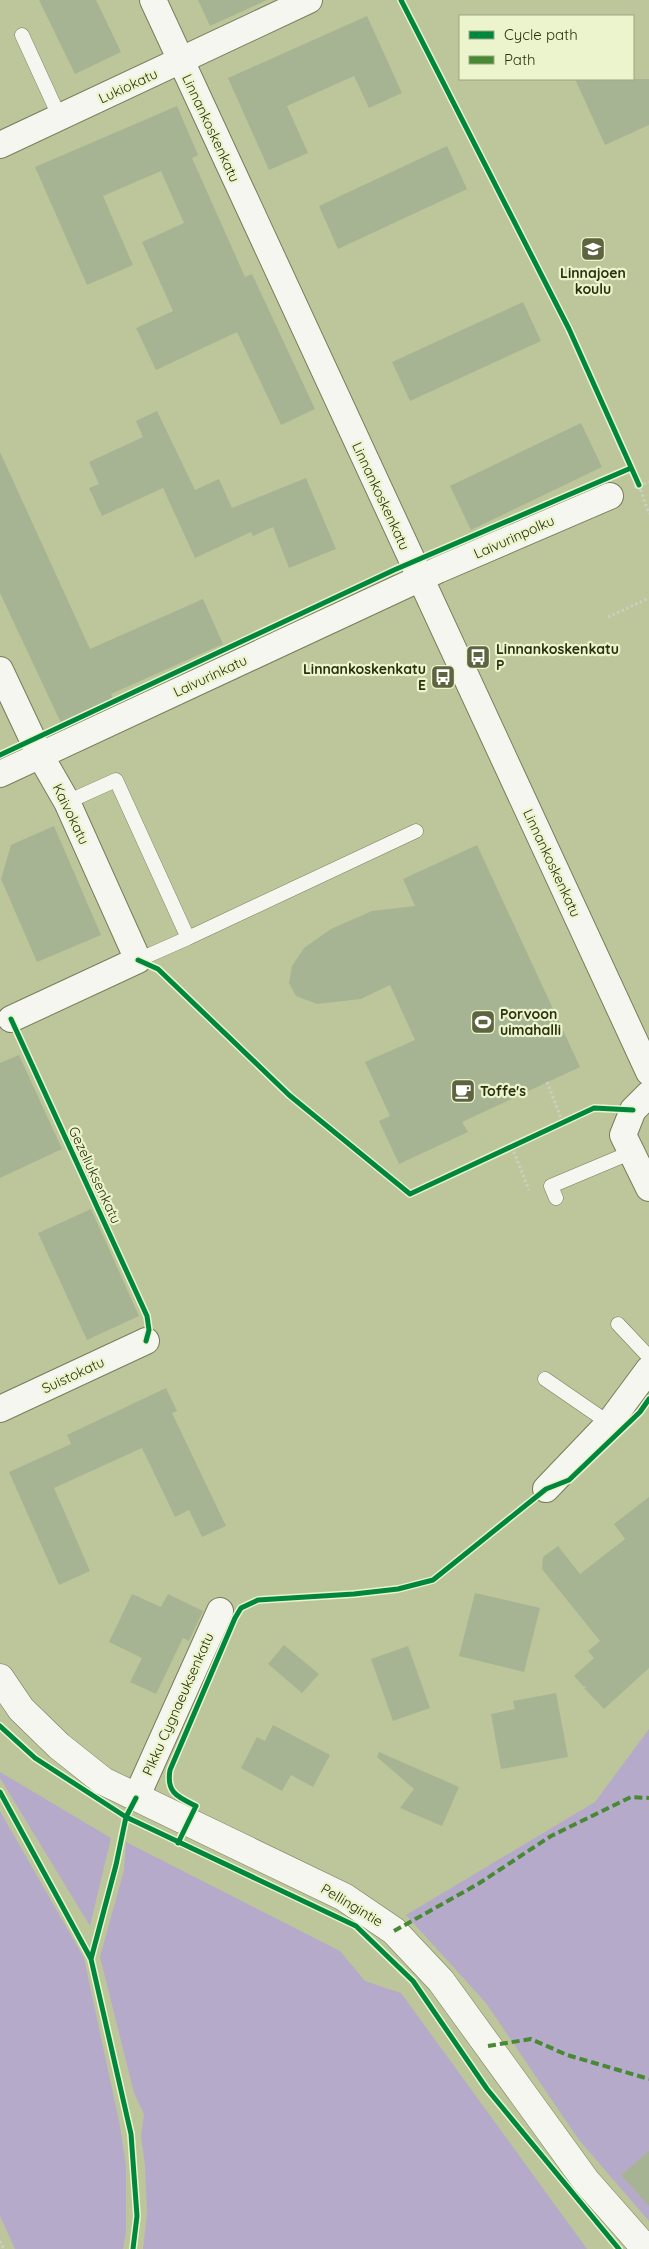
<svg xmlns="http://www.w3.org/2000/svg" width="649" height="2249" font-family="Quicksand,sans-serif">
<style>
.green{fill:#b6aacb}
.building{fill:#a7b493}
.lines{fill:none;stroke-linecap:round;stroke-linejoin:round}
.lane-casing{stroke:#787e5a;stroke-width:15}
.street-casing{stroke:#787e5a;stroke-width:28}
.secondary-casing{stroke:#787e5a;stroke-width:29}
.path{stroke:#cbcec0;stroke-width:3;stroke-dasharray:2.5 2.5;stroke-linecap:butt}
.lane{stroke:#f5f6f0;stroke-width:14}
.street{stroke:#f5f6f0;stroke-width:26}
.secondary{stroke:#f5f6f0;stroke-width:28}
.quiet{stroke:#488933;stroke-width:4;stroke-dasharray:8 4;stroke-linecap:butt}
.cycleway-casing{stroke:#ebf4cd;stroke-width:8}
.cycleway{stroke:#00873e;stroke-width:5}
.labels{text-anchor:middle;stroke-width:4.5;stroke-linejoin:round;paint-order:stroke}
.street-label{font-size:14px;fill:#2b300f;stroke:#ebf4cd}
.poi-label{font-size:14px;font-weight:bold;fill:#2b300f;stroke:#ebf4cd;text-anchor:start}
</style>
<rect width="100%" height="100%" fill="#bdc59a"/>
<path class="green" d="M 649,1729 L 649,2221 L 579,2140 L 486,2003 L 406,1915 L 595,1802 Z
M 0,1772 L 111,1838 L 90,1926 L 0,1778 Z
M 0,1811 L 84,1958 L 120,2126 L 126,2166 L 126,2232 L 123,2249 L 15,2249 L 0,2216 Z
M 126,1842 L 340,1951 L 365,1981 L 401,1993 L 587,2249 L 143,2249 L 147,2213 L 145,2165 L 141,2136 L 144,2114 L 134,2093 L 100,1957 L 124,1870 Z"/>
<path class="building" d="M 39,0 L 96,0 L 121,52 L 75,74 Z
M 198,0 L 267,0 L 210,26 Z
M 367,16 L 402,93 L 369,108 L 354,76 L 287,106 L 308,153 L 269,170 L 228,78 Z
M 575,79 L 649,79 L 649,125 L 605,145 Z
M 177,106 L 198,155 L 192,158 L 245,277 L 252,274 L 315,409 L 281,425 L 237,332 L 156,370 L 136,328 L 173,311 L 142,242 L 184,223 L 161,171 L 103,196 L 133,265 L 87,285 L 35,167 Z
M 447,146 L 467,189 L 338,249 L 319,206 Z
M 523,302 L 541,341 L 410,401 L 392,362 Z
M 157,411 L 195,490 L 219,479 L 232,508 L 306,478 L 336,549 L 289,568 L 273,527 L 253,536 L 251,532 L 195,558 L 163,488 L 102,516 L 89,488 L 99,484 L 89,462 L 143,437 L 136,421 Z
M 581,423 L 602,467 L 471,530 L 450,486 Z
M 0,452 L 90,649 L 203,599 L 223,644 L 111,694 L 113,698 L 61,723 L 0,593 Z
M 54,826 L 101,935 L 37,962 L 1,879 L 11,845 Z
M 477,845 L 580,1067 L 462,1122 L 468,1132 L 399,1164 L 379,1121 L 390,1116 L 365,1062 L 415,1040 L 390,985 L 361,999 L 317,1004 L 296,996 L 289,983 L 292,966 L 304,948 L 331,929 L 372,911 L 415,906 L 403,879 Z
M 19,1055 L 62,1149 L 0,1178 L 0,1063 Z
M 91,1209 L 139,1316 L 87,1340 L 38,1233 Z
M 166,1388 L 177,1411 L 172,1413 L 226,1526 L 202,1537 L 189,1510 L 175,1517 L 142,1448 L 54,1488 L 90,1571 L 59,1585 L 9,1472 L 71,1444 L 67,1435 Z
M 649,1497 L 649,1668 L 604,1709 L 584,1688 L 587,1687 L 583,1686 L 574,1676 L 594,1658 L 588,1651 L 600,1641 L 542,1569 L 543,1557 L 558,1546 L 580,1574 L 625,1539 L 614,1524 Z
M 475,1593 L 540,1608 L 524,1672 L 459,1656 Z
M 132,1594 L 161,1607 L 168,1594 L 203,1611 L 189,1641 L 183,1638 L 156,1694 L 130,1682 L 142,1658 L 109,1642 Z
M 284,1645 L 319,1674 L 302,1693 L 268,1664 Z
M 408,1646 L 430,1708 L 393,1721 L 371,1659 Z
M 556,1693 L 568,1757 L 501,1769 L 491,1714 L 515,1709 L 513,1701 Z
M 273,1725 L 330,1755 L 313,1787 L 291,1775 L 282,1791 L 241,1768 L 257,1737 L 265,1741 Z
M 379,1752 L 459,1787 L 442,1826 L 400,1808 L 414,1789 L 377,1757 Z
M 649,2151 L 649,2206 L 621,2175 Z"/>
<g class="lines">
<defs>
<path id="lane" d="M 22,35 L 60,118
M 67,802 L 116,780 L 188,938 L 138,960
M 188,938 L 416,831
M 556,1198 L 551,1186 L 632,1152
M 618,1324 L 649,1357
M 545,1379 L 609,1423"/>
<path id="street" d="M 153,0 L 649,1072
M 0,145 L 309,0
M 0,670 L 40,755 L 67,802 L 138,960 L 11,1019
M 0,774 L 438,570 L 610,496
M 649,1094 L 633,1110 L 623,1135 L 649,1188
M 0,1409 L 146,1341
M 546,1489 L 609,1423 L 649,1369
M 136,1798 L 220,1611"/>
<path id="secondary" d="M 0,1678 L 21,1709 L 59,1746 L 103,1781 L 344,1897 L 394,1931 L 441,1981 L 586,2181 L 646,2249"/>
</defs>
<use href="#lane" class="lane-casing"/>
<use href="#street" class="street-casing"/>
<use href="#secondary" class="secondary-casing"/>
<path class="path" d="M 639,485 L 649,514
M 634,487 L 649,482
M 608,617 L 649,598
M 547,1082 L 563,1123
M 512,1147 L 529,1190
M 0,2241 L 4,2249"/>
<use href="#lane" class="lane"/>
<use href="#street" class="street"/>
<use href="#secondary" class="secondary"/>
<path class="quiet" d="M 394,1931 L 478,1884 L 551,1836 L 631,1797 L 649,1798
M 488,2046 L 531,2039 L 567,2055 L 649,2079"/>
<defs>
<path id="cycleway" d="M 401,0 L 569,329 L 639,485
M 0,755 L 394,570 L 631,468
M 138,960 L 158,969 L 289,1095 L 410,1194 L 594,1108 L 633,1110
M 11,1019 L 147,1316 L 149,1330 L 146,1341
M 0,1726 L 35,1758 L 126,1817 L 356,1926 L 413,1981 L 487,2089 L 619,2249
M 0,1792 L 91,1959
M 178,1843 L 196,1806 C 178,1797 166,1793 170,1770 L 235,1618 L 241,1608 L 258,1600 L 354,1594 L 398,1589 L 433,1580 L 546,1489 L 569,1480 L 640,1412 L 649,1399
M 133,2249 L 137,2216 L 131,2134 L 91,1959 L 116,1865 L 126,1817 L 136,1798"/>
</defs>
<use href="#cycleway" class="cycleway-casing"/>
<use href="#cycleway" class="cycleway"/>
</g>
<defs>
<symbol id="school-square" viewBox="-11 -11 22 22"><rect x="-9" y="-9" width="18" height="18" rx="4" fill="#5e6440" stroke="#ebf4cd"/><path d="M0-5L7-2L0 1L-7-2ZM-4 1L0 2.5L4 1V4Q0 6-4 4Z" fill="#fff"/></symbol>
<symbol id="bus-square" viewBox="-11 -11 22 22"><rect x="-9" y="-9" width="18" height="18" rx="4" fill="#5e6440" stroke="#ebf4cd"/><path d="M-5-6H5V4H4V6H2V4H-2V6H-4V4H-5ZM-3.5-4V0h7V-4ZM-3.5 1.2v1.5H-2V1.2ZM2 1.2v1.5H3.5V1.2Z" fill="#fff"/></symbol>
<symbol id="stadium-square" viewBox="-11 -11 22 22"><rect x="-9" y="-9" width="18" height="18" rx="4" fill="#5e6440" stroke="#ebf4cd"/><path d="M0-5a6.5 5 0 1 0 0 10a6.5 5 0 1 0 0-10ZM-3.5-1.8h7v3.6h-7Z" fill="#fff"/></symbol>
<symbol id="cafe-square" viewBox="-11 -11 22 22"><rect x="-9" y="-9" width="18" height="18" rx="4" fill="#5e6440" stroke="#ebf4cd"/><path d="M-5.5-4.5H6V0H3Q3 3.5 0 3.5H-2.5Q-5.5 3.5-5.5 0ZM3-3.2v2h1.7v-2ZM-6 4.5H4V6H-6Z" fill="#fff"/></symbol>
</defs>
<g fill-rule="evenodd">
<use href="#school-square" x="579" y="235" width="28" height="28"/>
<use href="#bus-square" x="464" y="643" width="28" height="28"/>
<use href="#bus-square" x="429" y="663" width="28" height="28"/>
<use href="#stadium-square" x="469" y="1008" width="28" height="28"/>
<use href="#cafe-square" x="449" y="1077" width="28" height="28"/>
</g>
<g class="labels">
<g class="street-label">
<text transform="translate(128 86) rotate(-25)" y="5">Lukiokatu</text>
<text transform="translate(211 128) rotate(65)" y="5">Linnankoskenkatu</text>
<text transform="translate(381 496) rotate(65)" y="5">Linnankoskenkatu</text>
<text transform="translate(514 537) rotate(-24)" y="5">Laivurinpolku</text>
<text transform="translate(210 676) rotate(-25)" y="5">Laivurinkatu</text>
<text transform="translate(71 814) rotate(64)" y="5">Kaivokatu</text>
<text transform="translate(552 863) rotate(65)" y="5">Linnankoskenkatu</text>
<text transform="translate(95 1175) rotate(65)" y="5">Gezeliuksenkatu</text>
<text transform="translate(73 1375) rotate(-25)" y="5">Suistokatu</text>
<text transform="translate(178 1704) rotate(-66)" y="5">Pikku Cygnaeuksenkatu</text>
<text transform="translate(352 1905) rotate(31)" y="5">Pellingintie</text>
</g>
<g class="poi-label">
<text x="593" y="278" text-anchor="middle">Linnajoen<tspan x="593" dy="16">koulu</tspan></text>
<text x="496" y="654">Linnankoskenkatu<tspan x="496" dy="16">P</tspan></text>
<text x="426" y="674" text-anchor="end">Linnankoskenkatu<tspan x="426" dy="16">E</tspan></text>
<text x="500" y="1019">Porvoon<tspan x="500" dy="16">uimahalli</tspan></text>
<text x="480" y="1096">Toffe's</text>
</g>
</g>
<rect x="459" y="15" width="175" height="65" fill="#ebf4cd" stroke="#9ea681"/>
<rect x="469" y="31" width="25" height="8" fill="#00873e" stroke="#9ea681"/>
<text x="504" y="40" font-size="15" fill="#2b300f">Cycle path</text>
<rect x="469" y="56" width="25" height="8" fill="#488933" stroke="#9ea681"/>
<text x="504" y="65" font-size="15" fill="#2b300f">Path</text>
</svg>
